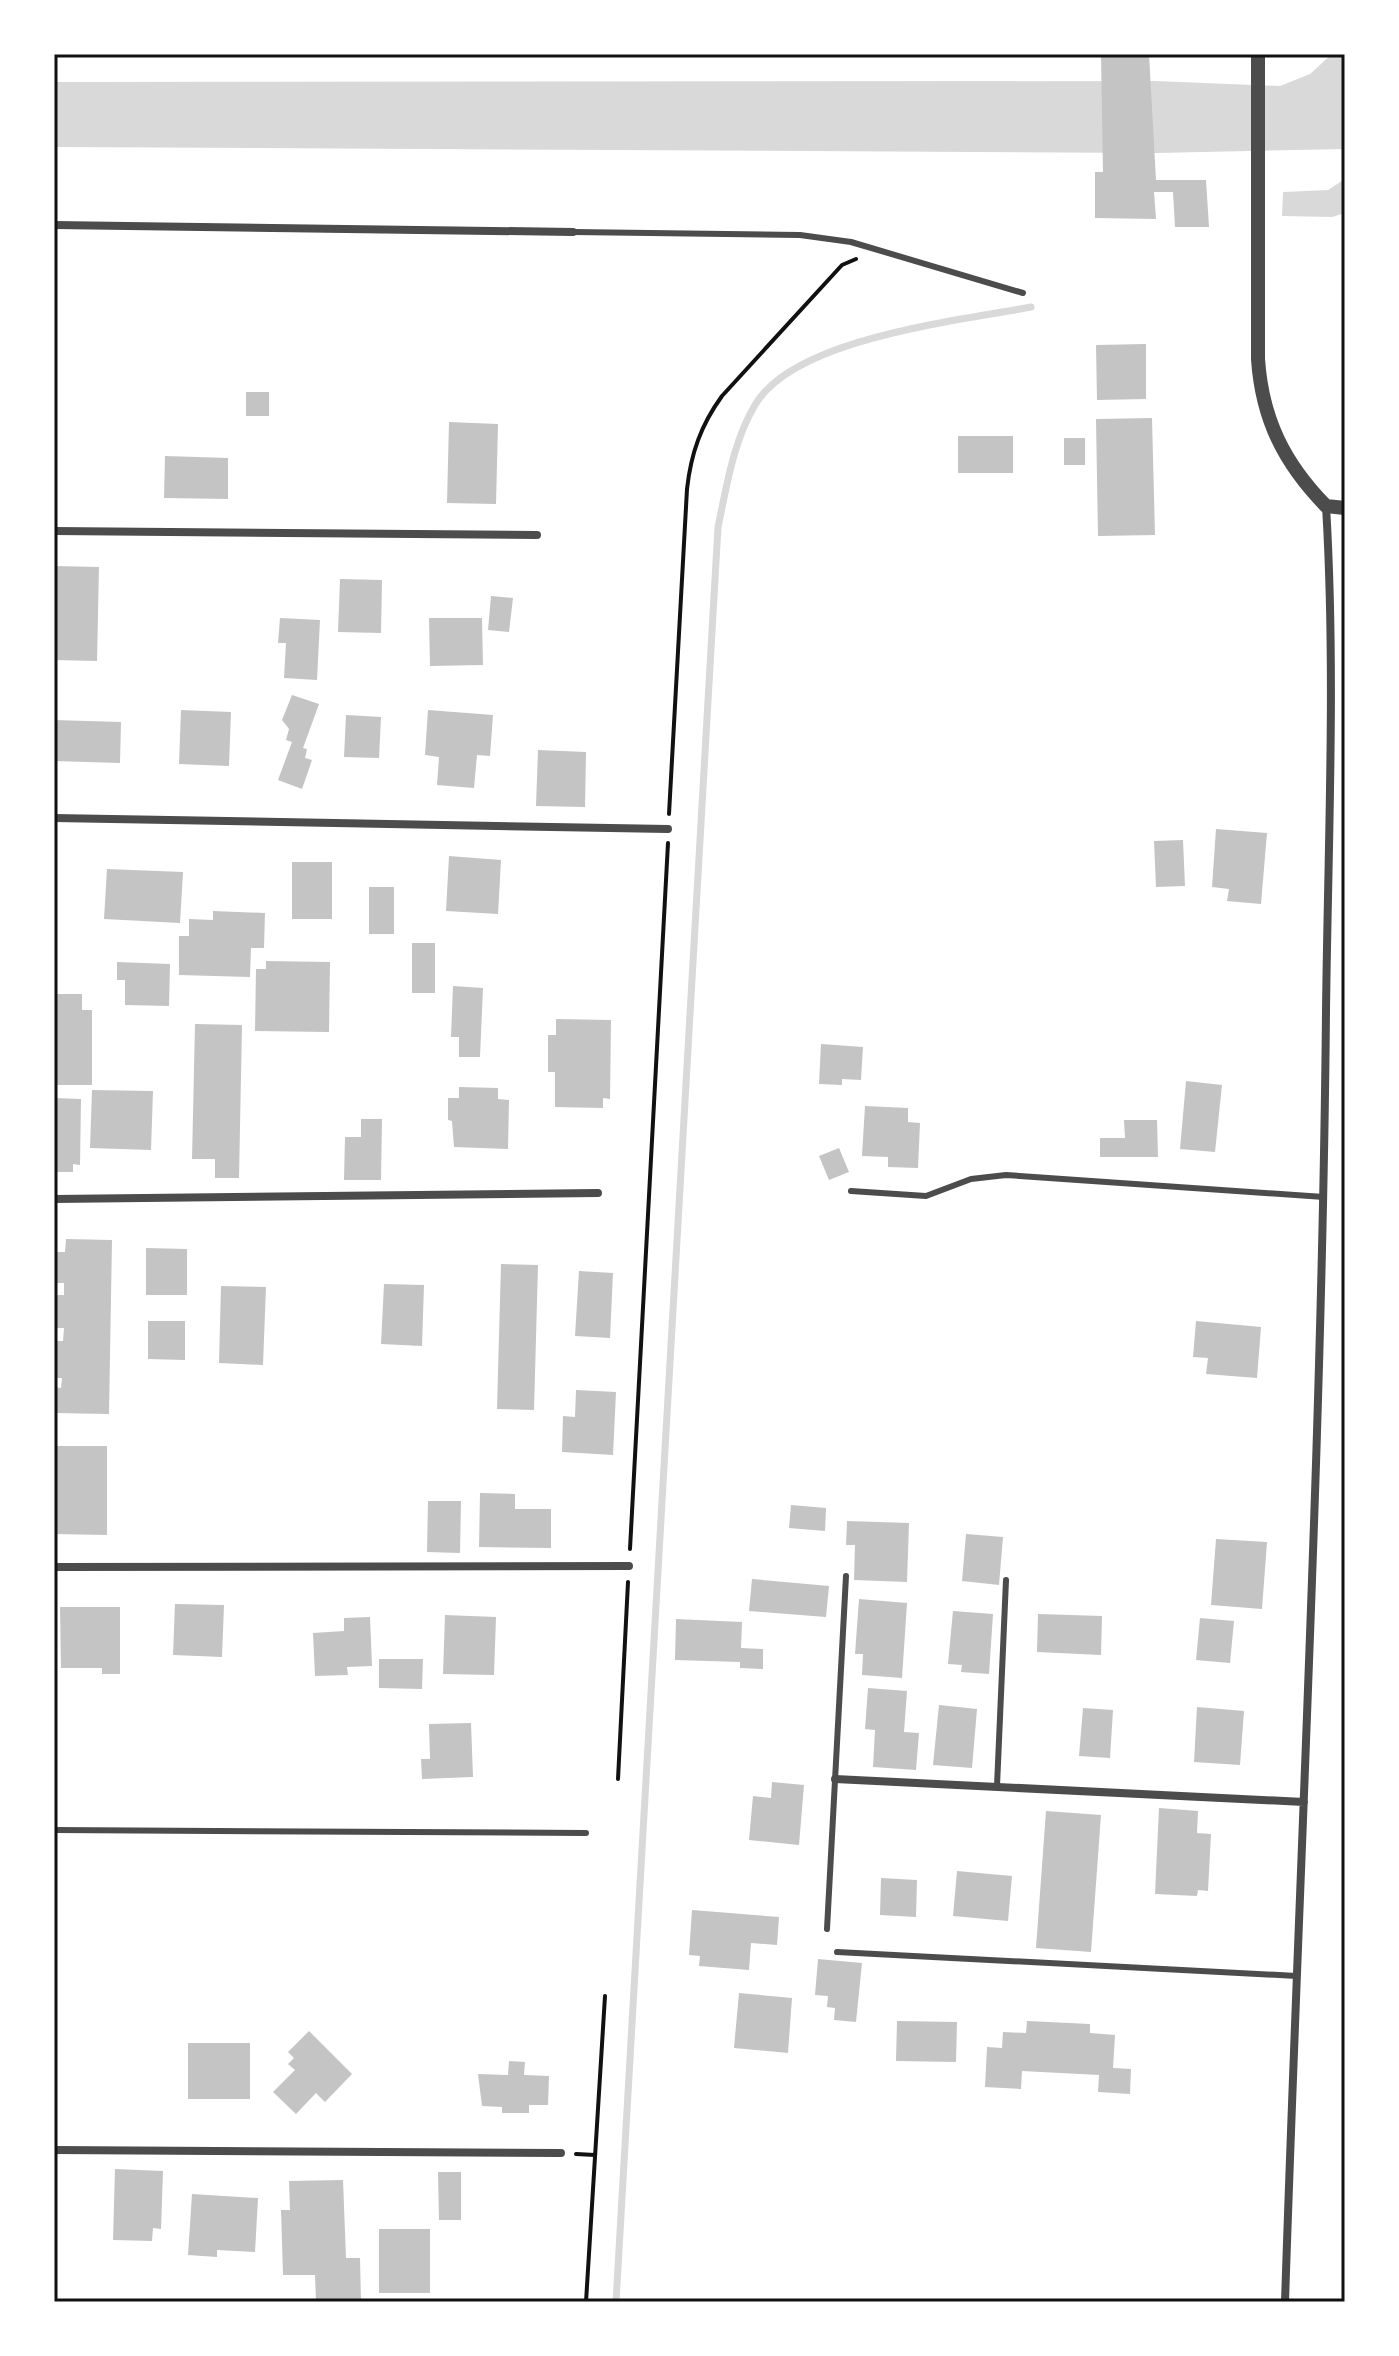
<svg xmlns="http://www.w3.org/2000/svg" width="1399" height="2356" font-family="'Noto Sans',sans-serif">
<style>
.water{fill:#d9d9d9}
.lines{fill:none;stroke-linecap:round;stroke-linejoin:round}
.stream{stroke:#d9d9d9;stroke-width:7}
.building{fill:#c4c4c4}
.path{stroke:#111;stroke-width:4}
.service{stroke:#4c4c4c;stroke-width:6}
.minor{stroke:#4c4c4c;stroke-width:8}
.tertiary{stroke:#4c4c4c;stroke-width:14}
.neatline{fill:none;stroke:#111;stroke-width:3}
</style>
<rect width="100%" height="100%" fill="#fff"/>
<path class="water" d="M 1332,54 L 1345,54 L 1345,149 L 1156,153 L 54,147 L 54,82 L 1155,81 L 1280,86 L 1310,74 Z
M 1345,179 L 1345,213 L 1332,217 L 1282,216 L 1283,192 L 1328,190 Z"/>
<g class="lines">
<path class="stream" d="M 616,2302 L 718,527 C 727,485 733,442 755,405 C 794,338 958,321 1031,307"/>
</g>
<path class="building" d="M 1101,54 L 1149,54 L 1156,180 L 1206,180 L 1209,227 L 1175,227 L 1173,192 L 1154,192 L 1156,219 L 1095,218 L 1095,172 L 1103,172 Z
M 1146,344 L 1146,399 L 1097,400 L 1096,345 Z
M 246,392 L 269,392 L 269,416 L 246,416 Z
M 1152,418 L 1155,535 L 1098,536 L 1096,419 Z
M 449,422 L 498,424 L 496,504 L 447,503 Z
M 958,436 L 1013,436 L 1013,473 L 958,473 Z
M 1064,438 L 1085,438 L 1085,465 L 1064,465 Z
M 165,456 L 228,458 L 228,499 L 164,498 Z
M 54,566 L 99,567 L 97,661 L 54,660 Z
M 340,579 L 382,580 L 381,633 L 338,632 Z
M 491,596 L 513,598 L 509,632 L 488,630 Z
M 280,618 L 320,620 L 317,680 L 284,678 L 286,643 L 278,643 Z
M 429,618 L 482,618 L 483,665 L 430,666 Z
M 292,695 L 319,704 L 303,748 L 307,749 L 305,758 L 312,760 L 302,789 L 278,780 L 292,742 L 286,740 L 289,729 L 282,720 Z
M 181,710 L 231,712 L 229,766 L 179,764 Z
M 428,710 L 493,715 L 490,756 L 477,755 L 474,788 L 437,785 L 439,757 L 425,755 Z
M 346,715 L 381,717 L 379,758 L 344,757 Z
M 54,720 L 121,722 L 120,763 L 54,761 Z
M 538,750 L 586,752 L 585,807 L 536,806 Z
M 1216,829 L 1267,833 L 1261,904 L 1227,901 L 1229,889 L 1212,887 Z
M 1183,840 L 1185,886 L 1156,887 L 1154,841 Z
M 449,856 L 501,860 L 498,914 L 446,911 Z
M 292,862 L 332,862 L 332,919 L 292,919 Z
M 107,869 L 183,872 L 180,923 L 104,919 Z
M 369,887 L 394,887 L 394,934 L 369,934 Z
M 213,911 L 265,913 L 264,948 L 251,948 L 250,977 L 179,975 L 179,936 L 189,936 L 189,919 L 213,920 Z
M 412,943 L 435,943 L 435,993 L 412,993 Z
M 266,961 L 330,962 L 329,1032 L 255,1031 L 256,969 L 266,969 Z
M 117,962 L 170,964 L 169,1006 L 125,1005 L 125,980 L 117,980 Z
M 453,986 L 483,988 L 480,1057 L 459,1057 L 459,1037 L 451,1037 Z
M 54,994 L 82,994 L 82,1010 L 92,1010 L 92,1085 L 54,1085 Z
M 556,1019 L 611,1020 L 610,1099 L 603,1098 L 603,1108 L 555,1107 L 555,1072 L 548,1072 L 548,1035 L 556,1035 Z
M 195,1024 L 242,1025 L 239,1178 L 215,1178 L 215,1159 L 192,1159 Z
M 821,1044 L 863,1047 L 861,1080 L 842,1079 L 842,1085 L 819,1084 Z
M 1186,1081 L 1222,1085 L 1215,1152 L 1180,1149 Z
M 459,1087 L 498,1088 L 498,1099 L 509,1100 L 508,1149 L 454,1147 L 452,1121 L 448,1120 L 448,1098 L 459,1098 Z
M 92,1090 L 153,1091 L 151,1150 L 90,1148 Z
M 54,1098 L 81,1099 L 80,1165 L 73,1164 L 73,1172 L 54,1172 Z
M 865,1106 L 908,1108 L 908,1122 L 920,1123 L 918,1168 L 888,1167 L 888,1157 L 862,1156 Z
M 361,1119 L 382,1119 L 381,1180 L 344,1180 L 345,1137 L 361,1137 Z
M 1124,1120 L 1157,1120 L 1158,1157 L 1100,1157 L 1100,1138 L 1125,1138 Z
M 839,1148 L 849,1172 L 829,1180 L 819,1156 Z
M 66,1239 L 112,1240 L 109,1414 L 54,1413 L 54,1387 L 61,1388 L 62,1378 L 54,1378 L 54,1341 L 63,1341 L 64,1328 L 54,1328 L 54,1295 L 64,1295 L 64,1283 L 54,1283 L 54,1252 L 65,1252 Z
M 146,1248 L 187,1249 L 187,1295 L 146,1295 Z
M 501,1264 L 538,1265 L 534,1410 L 497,1409 Z
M 579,1271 L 613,1273 L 610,1338 L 575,1336 Z
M 384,1284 L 424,1285 L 422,1346 L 381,1344 Z
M 221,1286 L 266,1287 L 263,1365 L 219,1363 Z
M 148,1321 L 185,1321 L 185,1360 L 148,1359 Z
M 1196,1321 L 1261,1327 L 1257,1378 L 1206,1374 L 1208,1358 L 1193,1357 Z
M 576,1390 L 616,1392 L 613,1455 L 562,1452 L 563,1416 L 575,1417 Z
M 54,1446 L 107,1446 L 107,1535 L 54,1534 Z
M 480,1493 L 515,1494 L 515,1509 L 551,1509 L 551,1548 L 479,1547 Z
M 428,1501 L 461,1501 L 460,1553 L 427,1552 Z
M 791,1505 L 826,1508 L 825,1531 L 789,1528 Z
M 847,1521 L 909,1523 L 907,1582 L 854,1580 L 855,1545 L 846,1545 Z
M 966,1534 L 1003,1537 L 999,1585 L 962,1581 Z
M 1216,1539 L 1267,1542 L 1262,1609 L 1211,1605 Z
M 752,1579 L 829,1586 L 826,1617 L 749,1611 Z
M 859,1599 L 907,1603 L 902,1678 L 862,1675 L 863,1654 L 855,1654 Z
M 175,1604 L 224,1605 L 222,1657 L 173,1655 Z
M 60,1607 L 120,1607 L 120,1674 L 102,1674 L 102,1668 L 61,1668 Z
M 953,1611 L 993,1614 L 989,1674 L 961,1672 L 962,1665 L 948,1664 Z
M 1038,1614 L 1102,1616 L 1101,1655 L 1037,1652 Z
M 445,1615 L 496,1617 L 494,1675 L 443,1674 Z
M 370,1617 L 372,1666 L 347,1667 L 348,1675 L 315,1676 L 313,1633 L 344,1631 L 344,1618 Z
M 1200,1618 L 1234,1621 L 1230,1663 L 1196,1660 Z
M 676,1619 L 742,1622 L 741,1648 L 763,1649 L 763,1669 L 740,1668 L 740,1662 L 675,1660 Z
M 379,1659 L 423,1659 L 422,1689 L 379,1688 Z
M 868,1688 L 907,1691 L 904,1732 L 919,1733 L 916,1770 L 873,1767 L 875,1730 L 865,1729 Z
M 939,1705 L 977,1709 L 972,1768 L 933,1765 Z
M 1197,1707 L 1244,1711 L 1240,1765 L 1194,1762 Z
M 1083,1708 L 1113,1710 L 1110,1758 L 1079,1756 Z
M 471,1723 L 473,1777 L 422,1779 L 421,1759 L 430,1759 L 429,1724 Z
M 772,1782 L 804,1785 L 799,1845 L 749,1840 L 753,1796 L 771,1798 Z
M 1159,1808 L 1198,1811 L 1197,1833 L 1211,1834 L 1208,1891 L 1198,1890 L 1197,1896 L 1155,1894 Z
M 1046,1811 L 1101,1815 L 1091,1952 L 1036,1948 Z
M 957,1871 L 1012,1876 L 1008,1921 L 953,1916 Z
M 881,1878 L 917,1880 L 916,1917 L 880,1915 Z
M 692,1910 L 779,1917 L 777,1945 L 751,1943 L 749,1970 L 699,1966 L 700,1956 L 689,1955 Z
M 818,1959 L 862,1963 L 856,2022 L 834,2020 L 835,2008 L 827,2007 L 828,1996 L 815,1995 Z
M 739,1993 L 792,1998 L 788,2053 L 734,2048 Z
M 897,2021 L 957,2022 L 956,2062 L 896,2061 Z
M 1027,2021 L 1090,2024 L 1090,2033 L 1115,2035 L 1113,2068 L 1131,2069 L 1130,2094 L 1098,2092 L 1099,2075 L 1022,2071 L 1021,2089 L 985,2087 L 987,2047 L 1002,2048 L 1003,2032 L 1026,2033 Z
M 309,2031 L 352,2074 L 325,2102 L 316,2093 L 296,2114 L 273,2092 L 295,2070 L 288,2064 L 294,2058 L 288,2052 Z
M 188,2043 L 250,2043 L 250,2099 L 188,2099 Z
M 509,2061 L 525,2062 L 524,2075 L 549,2076 L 548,2105 L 529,2105 L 529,2113 L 502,2113 L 502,2107 L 482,2106 L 478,2074 L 508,2075 Z
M 115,2169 L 163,2171 L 161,2229 L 153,2228 L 152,2241 L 113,2240 Z
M 438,2172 L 461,2172 L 461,2220 L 439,2220 Z
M 343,2180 L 346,2258 L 360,2258 L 361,2301 L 316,2302 L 315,2275 L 283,2275 L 281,2210 L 290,2210 L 289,2181 Z
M 192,2194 L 258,2198 L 255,2252 L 217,2250 L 217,2257 L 188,2255 Z
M 379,2229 L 430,2229 L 430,2293 L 379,2293 Z"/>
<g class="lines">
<path class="path" d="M 669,814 L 687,489 C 691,453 701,425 722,396 L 842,265 L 856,259
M 630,1549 L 668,843
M 618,1779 L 628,1582
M 576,2154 L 595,2155
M 586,2302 L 605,1996"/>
<path class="service" d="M 573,232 L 800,235 L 851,242 L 1023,293
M 851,1191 L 926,1196 L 971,1179 L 1006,1175 L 1324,1197
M 997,1786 L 1006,1580
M 54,1830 L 586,1833
M 827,1929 L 846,1576
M 837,1952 L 1297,1976"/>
<path class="minor" d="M 54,225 L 573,232
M 54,531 L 537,535
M 54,818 L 668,829
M 54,1199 L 598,1193
M 54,1567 L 629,1566
M 835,1779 L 1304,1802
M 54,2150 L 561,2153
M 1285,2302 C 1299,1872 1322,1442 1326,1011 C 1328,843 1336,674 1326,506"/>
<path class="tertiary" d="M 1258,54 L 1258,359 C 1262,419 1284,463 1326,506 L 1345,508"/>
</g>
<rect width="1399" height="2356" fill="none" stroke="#ffffff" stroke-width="112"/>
<rect x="56" y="56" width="1287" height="2244" class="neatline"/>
</svg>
